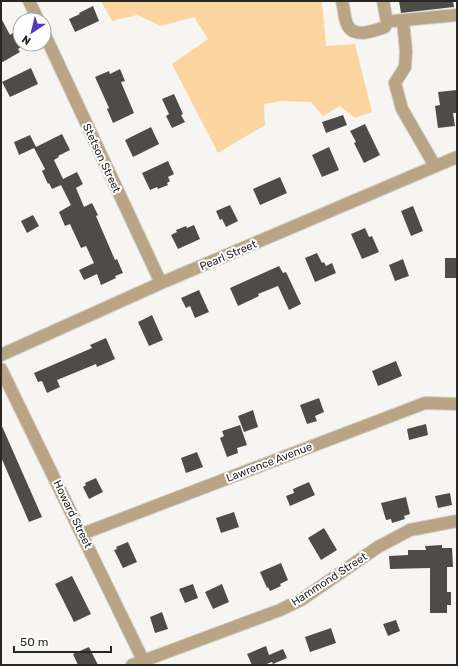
<svg xmlns="http://www.w3.org/2000/svg" width="458" height="666" font-family="Rubik,sans-serif">
<style>
.green{fill:#fad5a0}
.building{fill:#4e4c49}
.lines{fill:none;stroke-linecap:round;stroke-linejoin:round}
.minor-casing{stroke:#d2d0cc;stroke-width:14}
.minor{stroke:#b9a485;stroke-width:12}
.labels{text-anchor:middle;stroke-width:4;stroke-linejoin:round;paint-order:stroke}
.street-label{font-size:11px;fill:#282726;stroke:#fff}
</style>
<rect width="100%" height="100%" fill="#f7f5f1"/>
<path class="green" d="M 101,1 L 322,1 L 326,46 L 355,44 L 372,112 L 355,118 L 340,106 L 323,116 L 311,102 L 282,101 L 264,104 L 265,125 L 218,153 L 172,64 L 208,39 L 194,17 L 161,26 L 137,15 L 112,21 Z"/>
<path class="building" d="M 399,1 L 453,1 L 454,7 L 401,13 Z
M 93,6 L 99,21 L 75,32 L 69,19 L 80,14 L 79,13 Z
M 1,18 L 10,35 L 14,32 L 22,46 L 18,49 L 20,52 L 1,63 Z
M 31,68 L 38,84 L 10,97 L 2,82 Z
M 120,69 L 125,81 L 121,82 L 134,113 L 113,123 L 107,109 L 109,108 L 95,77 L 109,71 L 110,74 Z
M 457,90 L 457,113 L 453,113 L 455,126 L 438,128 L 435,106 L 440,105 L 438,92 Z
M 174,94 L 183,114 L 181,115 L 185,122 L 172,128 L 166,116 L 169,114 L 162,99 Z
M 343,115 L 347,125 L 326,133 L 322,122 Z
M 365,124 L 380,155 L 364,163 L 354,143 L 356,142 L 350,131 Z
M 151,127 L 159,144 L 133,157 L 125,140 Z
M 62,134 L 70,150 L 58,156 L 59,157 L 54,160 L 63,179 L 77,172 L 83,184 L 76,188 L 84,207 L 92,203 L 98,215 L 96,216 L 115,260 L 117,259 L 123,273 L 115,276 L 116,278 L 101,285 L 97,274 L 84,280 L 79,270 L 94,263 L 86,246 L 81,248 L 70,224 L 65,226 L 59,212 L 71,205 L 61,185 L 52,189 L 49,183 L 48,184 L 42,171 L 45,169 L 34,148 L 19,155 L 14,142 L 30,135 L 36,147 Z
M 329,147 L 339,170 L 322,177 L 312,155 Z
M 168,161 L 174,174 L 168,177 L 170,181 L 167,183 L 168,185 L 158,189 L 157,187 L 150,190 L 142,173 Z
M 280,177 L 287,193 L 260,205 L 253,189 Z
M 230,205 L 238,221 L 226,227 L 222,219 L 220,220 L 216,211 Z
M 413,206 L 423,231 L 411,236 L 401,211 Z
M 33,215 L 39,226 L 27,233 L 21,221 Z
M 194,225 L 200,239 L 178,249 L 171,235 L 177,232 L 176,230 L 186,226 L 187,228 Z
M 365,228 L 369,237 L 372,236 L 379,252 L 362,259 L 351,234 Z
M 317,253 L 322,263 L 324,262 L 326,266 L 332,263 L 336,273 L 315,282 L 305,258 Z
M 445,258 L 457,258 L 457,278 L 445,278 Z
M 403,259 L 409,276 L 395,281 L 389,265 Z
M 279,266 L 283,273 L 286,272 L 301,304 L 289,310 L 278,286 L 258,294 L 259,296 L 238,306 L 230,288 Z
M 199,290 L 209,312 L 195,318 L 190,306 L 186,308 L 181,298 Z
M 152,315 L 163,340 L 149,346 L 138,322 Z
M 106,338 L 115,359 L 97,367 L 96,364 L 57,380 L 60,387 L 47,393 L 42,381 L 38,382 L 34,373 L 92,348 L 90,345 Z
M 396,361 L 402,376 L 378,386 L 372,371 Z
M 319,398 L 324,412 L 315,416 L 317,421 L 307,424 L 300,405 Z
M 253,410 L 258,427 L 244,432 L 238,416 Z
M 1,424 L 42,517 L 29,522 L 1,457 Z
M 426,424 L 428,435 L 409,440 L 407,429 Z
M 240,425 L 247,445 L 237,448 L 238,453 L 227,457 L 220,438 L 224,436 L 222,431 Z
M 197,452 L 203,467 L 186,473 L 181,458 Z
M 96,478 L 103,492 L 89,499 L 83,487 L 86,485 L 85,483 Z
M 309,482 L 315,495 L 290,506 L 286,496 L 294,493 L 293,489 Z
M 450,493 L 452,505 L 438,508 L 435,496 Z
M 406,497 L 410,514 L 404,516 L 405,519 L 392,523 L 391,519 L 386,520 L 381,503 Z
M 234,512 L 239,527 L 221,533 L 216,518 Z
M 324,528 L 337,550 L 321,560 L 308,538 Z
M 128,542 L 137,562 L 123,568 L 114,550 L 117,549 L 116,547 Z
M 442,545 L 442,548 L 452,548 L 453,567 L 447,567 L 447,592 L 451,592 L 451,605 L 447,605 L 447,613 L 430,613 L 430,568 L 390,569 L 389,556 L 408,555 L 408,550 L 426,550 L 425,546 Z
M 281,563 L 288,580 L 280,584 L 281,586 L 270,591 L 268,587 L 267,588 L 260,572 Z
M 72,576 L 91,614 L 74,622 L 55,584 Z
M 193,584 L 198,598 L 185,603 L 179,589 Z
M 222,584 L 229,602 L 213,609 L 205,592 Z
M 162,612 L 168,629 L 155,633 L 150,617 Z
M 396,620 L 400,631 L 388,636 L 383,624 Z
M 331,628 L 336,643 L 310,652 L 305,637 Z
M 266,646 L 269,655 L 283,649 L 287,658 L 273,664 L 272,662 L 264,665 L 252,665 L 247,654 Z
M 89,647 L 98,665 L 78,665 L 73,654 Z"/>
<g class="lines">
<defs>
<path id="minor" d="M 29,1 L 38,20
M 342,1 C 344,8 344,17 347,24 C 353,39 374,31 385,27 L 387,22 L 383,1
M 394,21 L 457,15
M 403,21 L 406,51 L 405,67 L 395,83 L 402,109 L 435,166
M 44,33 L 161,283
M 1,355 L 161,283 L 457,157
M 1,369 L 143,660
M 82,534 L 425,403 L 457,404
M 132,665 L 280,610 L 301,600 L 378,547 L 410,530 L 457,521"/>
</defs>
<use href="#minor" class="minor-casing"/>
<use href="#minor" class="minor"/>
</g>
<g class="labels">
<g class="street-label">
<text transform="translate(102 158) rotate(65)" y="4">Stetson Street</text>
<text transform="translate(228 255) rotate(-23)" y="4">Pearl Street</text>
<text transform="translate(269 462) rotate(-21)" y="4">Lawrence Avenue</text>
<text transform="translate(73 514) rotate(64)" y="4">Howard Street</text>
<text transform="translate(329 579) rotate(-33)" y="4">Hammond Street</text>
</g>
</g>
<rect width="458" height="666" fill="none" stroke="#282726" stroke-width="4"/>
<g transform="translate(32 32) rotate(215)"><circle r="19" fill="#ffffff" stroke="#a9a9a8"/>
<path d="M0-3L7 15L0 10L-7 15Z" fill="#543ab2"/>
<text y="-6" font-size="11" font-weight="bold" text-anchor="middle" fill="#282726">N</text>
</g>
<path d="M14 646v6h97v-6" fill="none" stroke="#282726" stroke-width="2"/>
<text x="20" y="646" font-size="12" fill="#282726" stroke="#ffffff" stroke-width="3" paint-order="stroke">50 m</text>
</svg>
